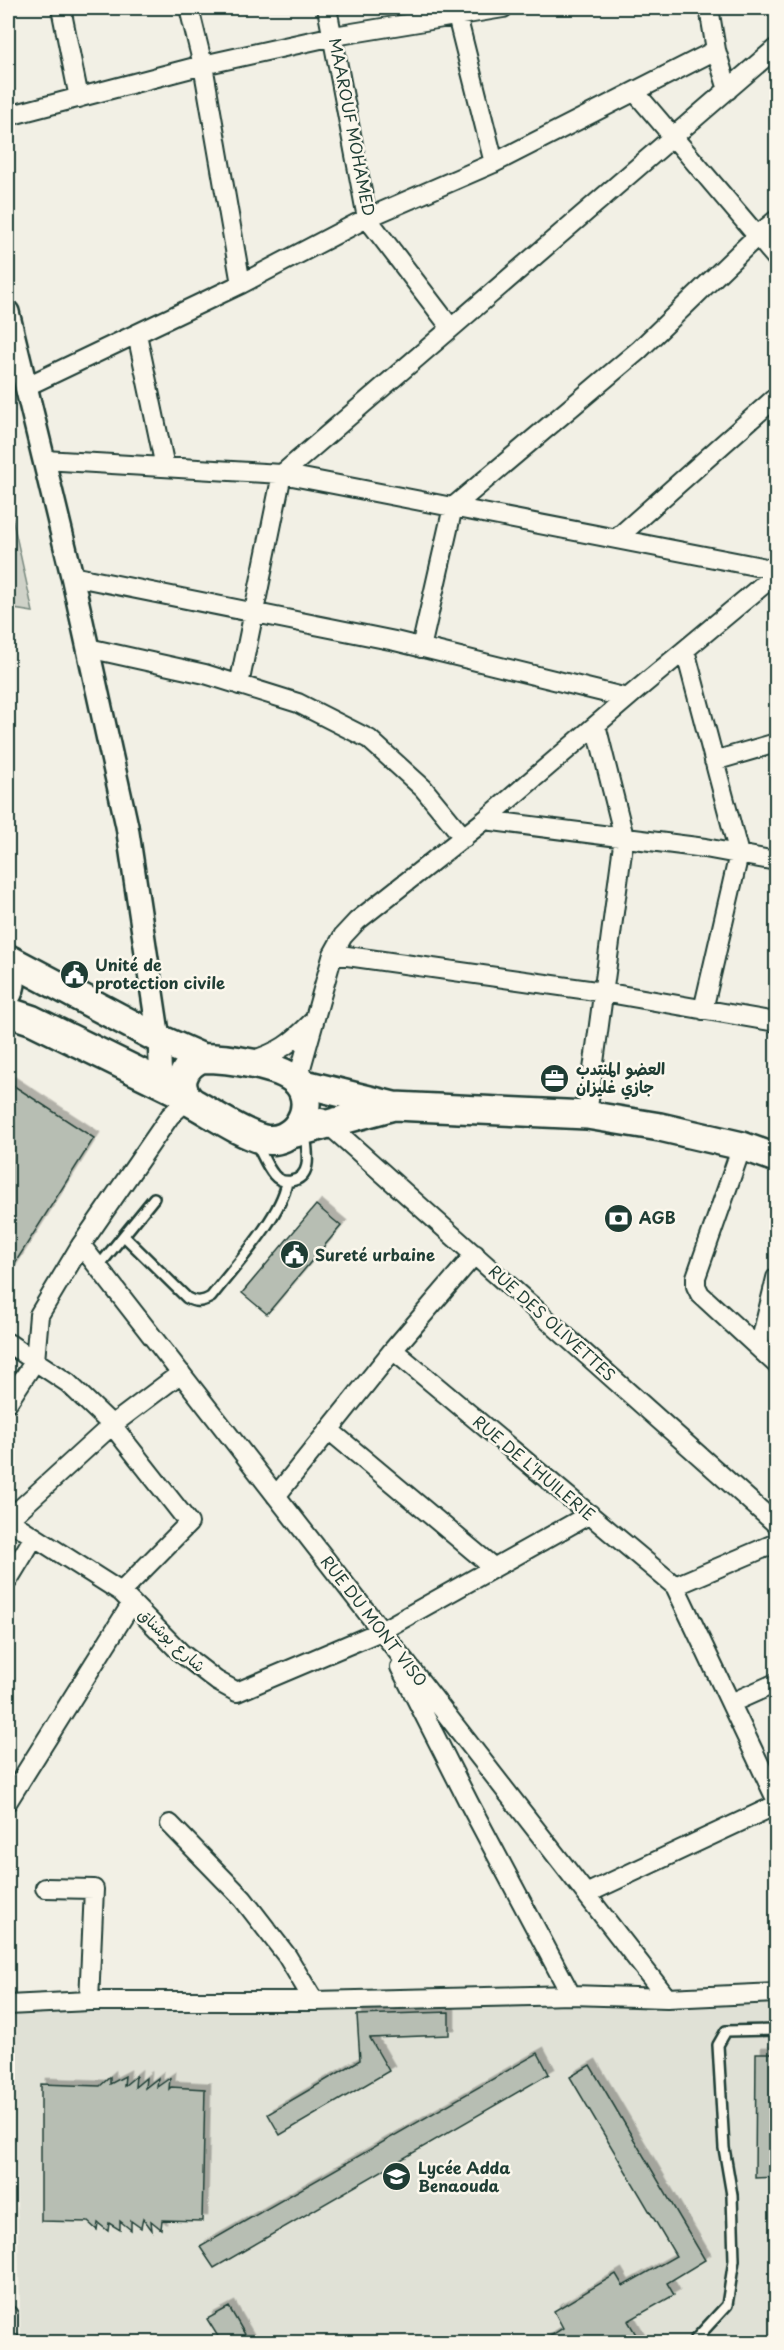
<svg xmlns="http://www.w3.org/2000/svg" width="784" height="2350" font-family="'Playpen Sans','Playpen Sans Arabic',sans-serif">
<style>
.built{fill:#e0e1d6}
.green{fill:#cfd2c8;stroke:#77887e;stroke-width:1.5}
.building{fill:#b7beb3;stroke:#1f3d34;stroke-width:1.5;filter:url(#shadow)}
.lines{fill:none;stroke-linecap:round;stroke-linejoin:round}
.service-casing{stroke:#1f3d34;stroke-width:14}
.minor-casing{stroke:#1f3d34;stroke-width:22}
.tertiary-casing{stroke:#1f3d34;stroke-width:26}
.primary-casing{stroke:#1f3d34;stroke-width:32}
.trunk-casing{stroke:#1f3d34;stroke-width:33}
.service{stroke:#fbf7ec;stroke-width:9}
.minor{stroke:#fbf7ec;stroke-width:18}
.tertiary{stroke:#fbf7ec;stroke-width:21}
.primary{stroke:#fbf7ec;stroke-width:27}
.trunk{stroke:#fbf7ec;stroke-width:28}
.labels{text-anchor:middle;stroke-width:5;stroke-linejoin:round;paint-order:stroke}
.street-label{font-size:16px;fill:#1f3d34;stroke:#fbf7ec}
.poi-label{font-size:16px;font-weight:bold;fill:#1f3d34;stroke:#fbf7ec;text-anchor:start}
</style>
<defs>
<filter id="shadow"><feDropShadow dx="5.5" dy="-5.5" stdDeviation="0" flood-color="#0004"/></filter>
</defs>
<rect width="100%" height="100%" fill="#f2f0e5"/>
<filter id="ink" filterUnits="userSpaceOnUse"><feTurbulence type="fractalNoise" baseFrequency=".0167" numOctaves="2"/><feDisplacementMap in="SourceGraphic" scale="12" xChannelSelector="R" yChannelSelector="G"/><feConvolveMatrix kernelMatrix="1 2 1 2 8 2 1 2 1" color-interpolation-filters="sRGB"/></filter>
<g filter="url(#ink)">
<path class="built" d="M 776,2004 L 776,2342 L 21,2342 L 12,2012 Z"/>
<path class="green" d="M 8,499 L 33,612 L 8,608 Z"/>
<path class="building" d="M 8,1082 L 94,1138 L 8,1274 Z
M 316,1205 L 341,1226 L 267,1314 L 242,1293 Z
M 449,2012 L 449,2035 L 370,2038 L 389,2071 L 280,2135 L 268,2114 L 360,2060 L 357,2015 Z
M 538,2053 L 549,2074 L 214,2268 L 200,2247 Z
M 756,2053 L 777,2053 L 777,2177 L 755,2178 Z
M 590,2065 L 705,2260 L 667,2283 L 674,2295 L 628,2321 L 641,2343 L 540,2343 L 563,2328 L 554,2311 L 616,2274 L 623,2286 L 676,2256 L 570,2077 Z
M 125,2076 L 124,2086 L 136,2076 L 135,2087 L 146,2078 L 145,2088 L 158,2078 L 157,2087 L 170,2078 L 169,2089 L 171,2087 L 205,2089 L 202,2221 L 162,2220 L 161,2229 L 151,2221 L 152,2230 L 143,2218 L 141,2228 L 131,2221 L 131,2230 L 120,2221 L 120,2230 L 109,2223 L 108,2231 L 98,2223 L 97,2230 L 88,2222 L 41,2221 L 41,2084 L 100,2086 L 110,2077 L 110,2084 Z
M 229,2307 L 250,2343 L 222,2343 L 207,2319 Z"/>
<g class="lines">
<defs>
<path id="service" d="M 257,1145 C 262,1154 267,1167 274,1175 C 278,1180 284,1182 291,1181 C 315,1177 306,1148 305,1132
M 124,1236 L 187,1298 C 196,1303 202,1302 211,1297 C 234,1267 281,1217 287,1182
M 98,1267 L 154,1198
M 693,2342 L 727,2305 L 734,2260 L 732,2195 L 724,2148 L 718,2045 L 726,2031 L 776,2030"/>
<path id="minor" d="M 61,8 L 79,98
M 189,8 L 203,65 L 241,284
M 327,8 L 367,218 L 451,328
M 455,8 L 494,163
M 709,8 L 716,50 L 728,90
M 635,92 L 776,258
M 8,116 L 203,65 L 334,36 L 503,8
M 137,334 L 165,467
M 25,387 L 241,284 L 367,218 L 494,163 L 716,50
M 44,460 L 282,474 L 776,570
M 616,539 L 776,397
M 72,576 L 395,641 L 627,698
M 88,648 L 205,674 L 298,703 L 369,739 L 423,788 L 464,838
M 421,648 L 453,507 L 639,350 L 758,235 L 776,220
M 685,650 L 739,854 L 703,1010
M 239,685 L 282,474 L 776,48
M 714,761 L 776,743
M 485,820 L 705,848 L 776,861
M 333,954 L 603,992 L 776,1022
M 251,1061 C 281,1051 289,1045 312,1022
M 297,1082 L 333,954 L 343,936 L 357,921 L 485,820 L 638,689 L 776,574
M 587,1115 L 624,837 L 596,725
M 321,1118 L 776,1524
M 742,1146 L 696,1277 L 696,1286 L 700,1294 L 776,1364
M 81,1245 L 667,1998
M 8,1343 L 68,1383 L 112,1425 L 189,1523 L 121,1592
M 759,1348 L 776,1278
M 393,1350 L 675,1586
M 8,1402 L 35,1361 L 39,1315 L 81,1245 L 170,1116 L 188,1099
M 329,1430 L 494,1568
M 276,1496 L 393,1350 L 475,1254
M 8,1520 L 121,1592 L 181,1653 L 217,1681 L 237,1692 L 381,1631 L 590,1514
M 8,1520 L 112,1425 L 181,1373
M 776,1543 L 675,1586 L 776,1799
M 8,1580 L 34,1537
M 400,1667 L 469,1803 L 571,1995
M 731,1703 L 776,1683
M 8,1801 L 132,1603
M 170,1824 L 243,1899 L 287,1956 L 314,2001
M 45,1888 L 94,1889 L 89,2001
M 586,1894 L 776,1805
M 8,2005 L 89,2001 L 314,2001 L 571,1995 L 667,1998 L 776,1993
M 8,2315 L 8,2342"/>
<path id="tertiary" d="M 8,312 L 72,576 L 127,826 L 159,1039 L 161,1082
M 8,960 C 16,974 17,986 8,999"/>
<path id="primary" d="M 297,1082 L 394,1106 L 587,1115 L 660,1127 L 742,1146 L 776,1158
M 288,1135 L 390,1107"/>
<path id="trunk" d="M 8,959 L 159,1039 L 202,1058
M 8,1012 L 32,1020 L 185,1095
M 202,1058 C 226,1058 282,1065 298,1083 C 319,1108 293,1147 262,1139 C 240,1133 213,1114 193,1103 C 174,1088 182,1066 202,1058 Z"/>
</defs>
<use href="#service" class="service-casing"/>
<use href="#minor" class="minor-casing"/>
<use href="#tertiary" class="tertiary-casing"/>
<use href="#primary" class="primary-casing"/>
<use href="#trunk" class="trunk-casing"/>
<use href="#service" class="service"/>
<use href="#minor" class="minor"/>
<use href="#tertiary" class="tertiary"/>
<use href="#primary" class="primary"/>
<use href="#trunk" class="trunk"/>
</g>
</g>
<defs>
<symbol id="civic-disc" viewBox="-11 -11 22 22"><circle r="9.5" fill="#1f3d34" stroke="#fbf7ec"/><path d="M-.6-6.5H3V-4.5H.6V-3L4-1V1h2V6H-6V1h2V-1L-.6-3ZM-1.2 2.5V6h2.4V2.5Z" fill="#fff"/></symbol>
<symbol id="office-disc" viewBox="-11 -11 22 22"><circle r="9.5" fill="#1f3d34" stroke="#fbf7ec"/><path d="M-6-3h4V-5.5h4V-3h4V5H-6ZM-1-4.5V-3h2v-1.5ZM-6 0V1H6V0Z" fill="#fff"/></symbol>
<symbol id="bank-disc" viewBox="-11 -11 22 22"><circle r="9.5" fill="#1f3d34" stroke="#fbf7ec"/><path d="M-6-4H6V4H-6ZM0-2.3a2.3 2.3 0 1 0 0 4.6a2.3 2.3 0 1 0 0-4.6Z" fill="#fff"/></symbol>
<symbol id="school-disc" viewBox="-11 -11 22 22"><circle r="9.5" fill="#1f3d34" stroke="#fbf7ec"/><path d="M0-5L7-2L0 1L-7-2ZM-4 1L0 2.5L4 1V4Q0 6-4 4Z" fill="#fff"/></symbol>
</defs>
<g fill-rule="evenodd">
<use href="#civic-disc" x="58" y="958" width="33" height="33"/>
<use href="#office-disc" x="538" y="1062" width="33" height="33"/>
<use href="#bank-disc" x="602" y="1202" width="33" height="33"/>
<use href="#civic-disc" x="278" y="1238" width="33" height="33"/>
<use href="#school-disc" x="380" y="2160" width="33" height="33"/>
</g>
<g class="labels">
<g class="street-label">
<text transform="translate(352 127) rotate(79)" y="6">MAAROUF MOHAMED</text>
<text transform="translate(552 1323) rotate(42)" y="6">RUE DES OLIVETTES</text>
<text transform="translate(534 1468) rotate(40)" y="6">RUE DE L'HUILERIE</text>
<text transform="translate(374 1621) rotate(52)" y="6">RUE DU MONT VISO</text>
<text transform="translate(172 1640) rotate(43)" y="6">شارع بوشناق</text>
</g>
<g class="poi-label">
<text x="95" y="971">Unité de<tspan x="95" dy="18">protection civile</tspan></text>
<text x="576" y="1075">العضو المنتدب<tspan x="576" dy="18">جازي غليزان</tspan></text>
<text x="639" y="1224">AGB</text>
<text x="315" y="1261">Sureté urbaine</text>
<text x="418" y="2174">Lycée Adda<tspan x="418" dy="18">Benaouda</tspan></text>
</g>
</g>
<rect width="784" height="2350" fill="none" stroke="#fbf7ec" stroke-width="30"/>
<rect x="15" y="15" width="754" height="2320" fill="none" stroke="#1f3d34" stroke-width="2" filter="url(#ink)"/>
</svg>
